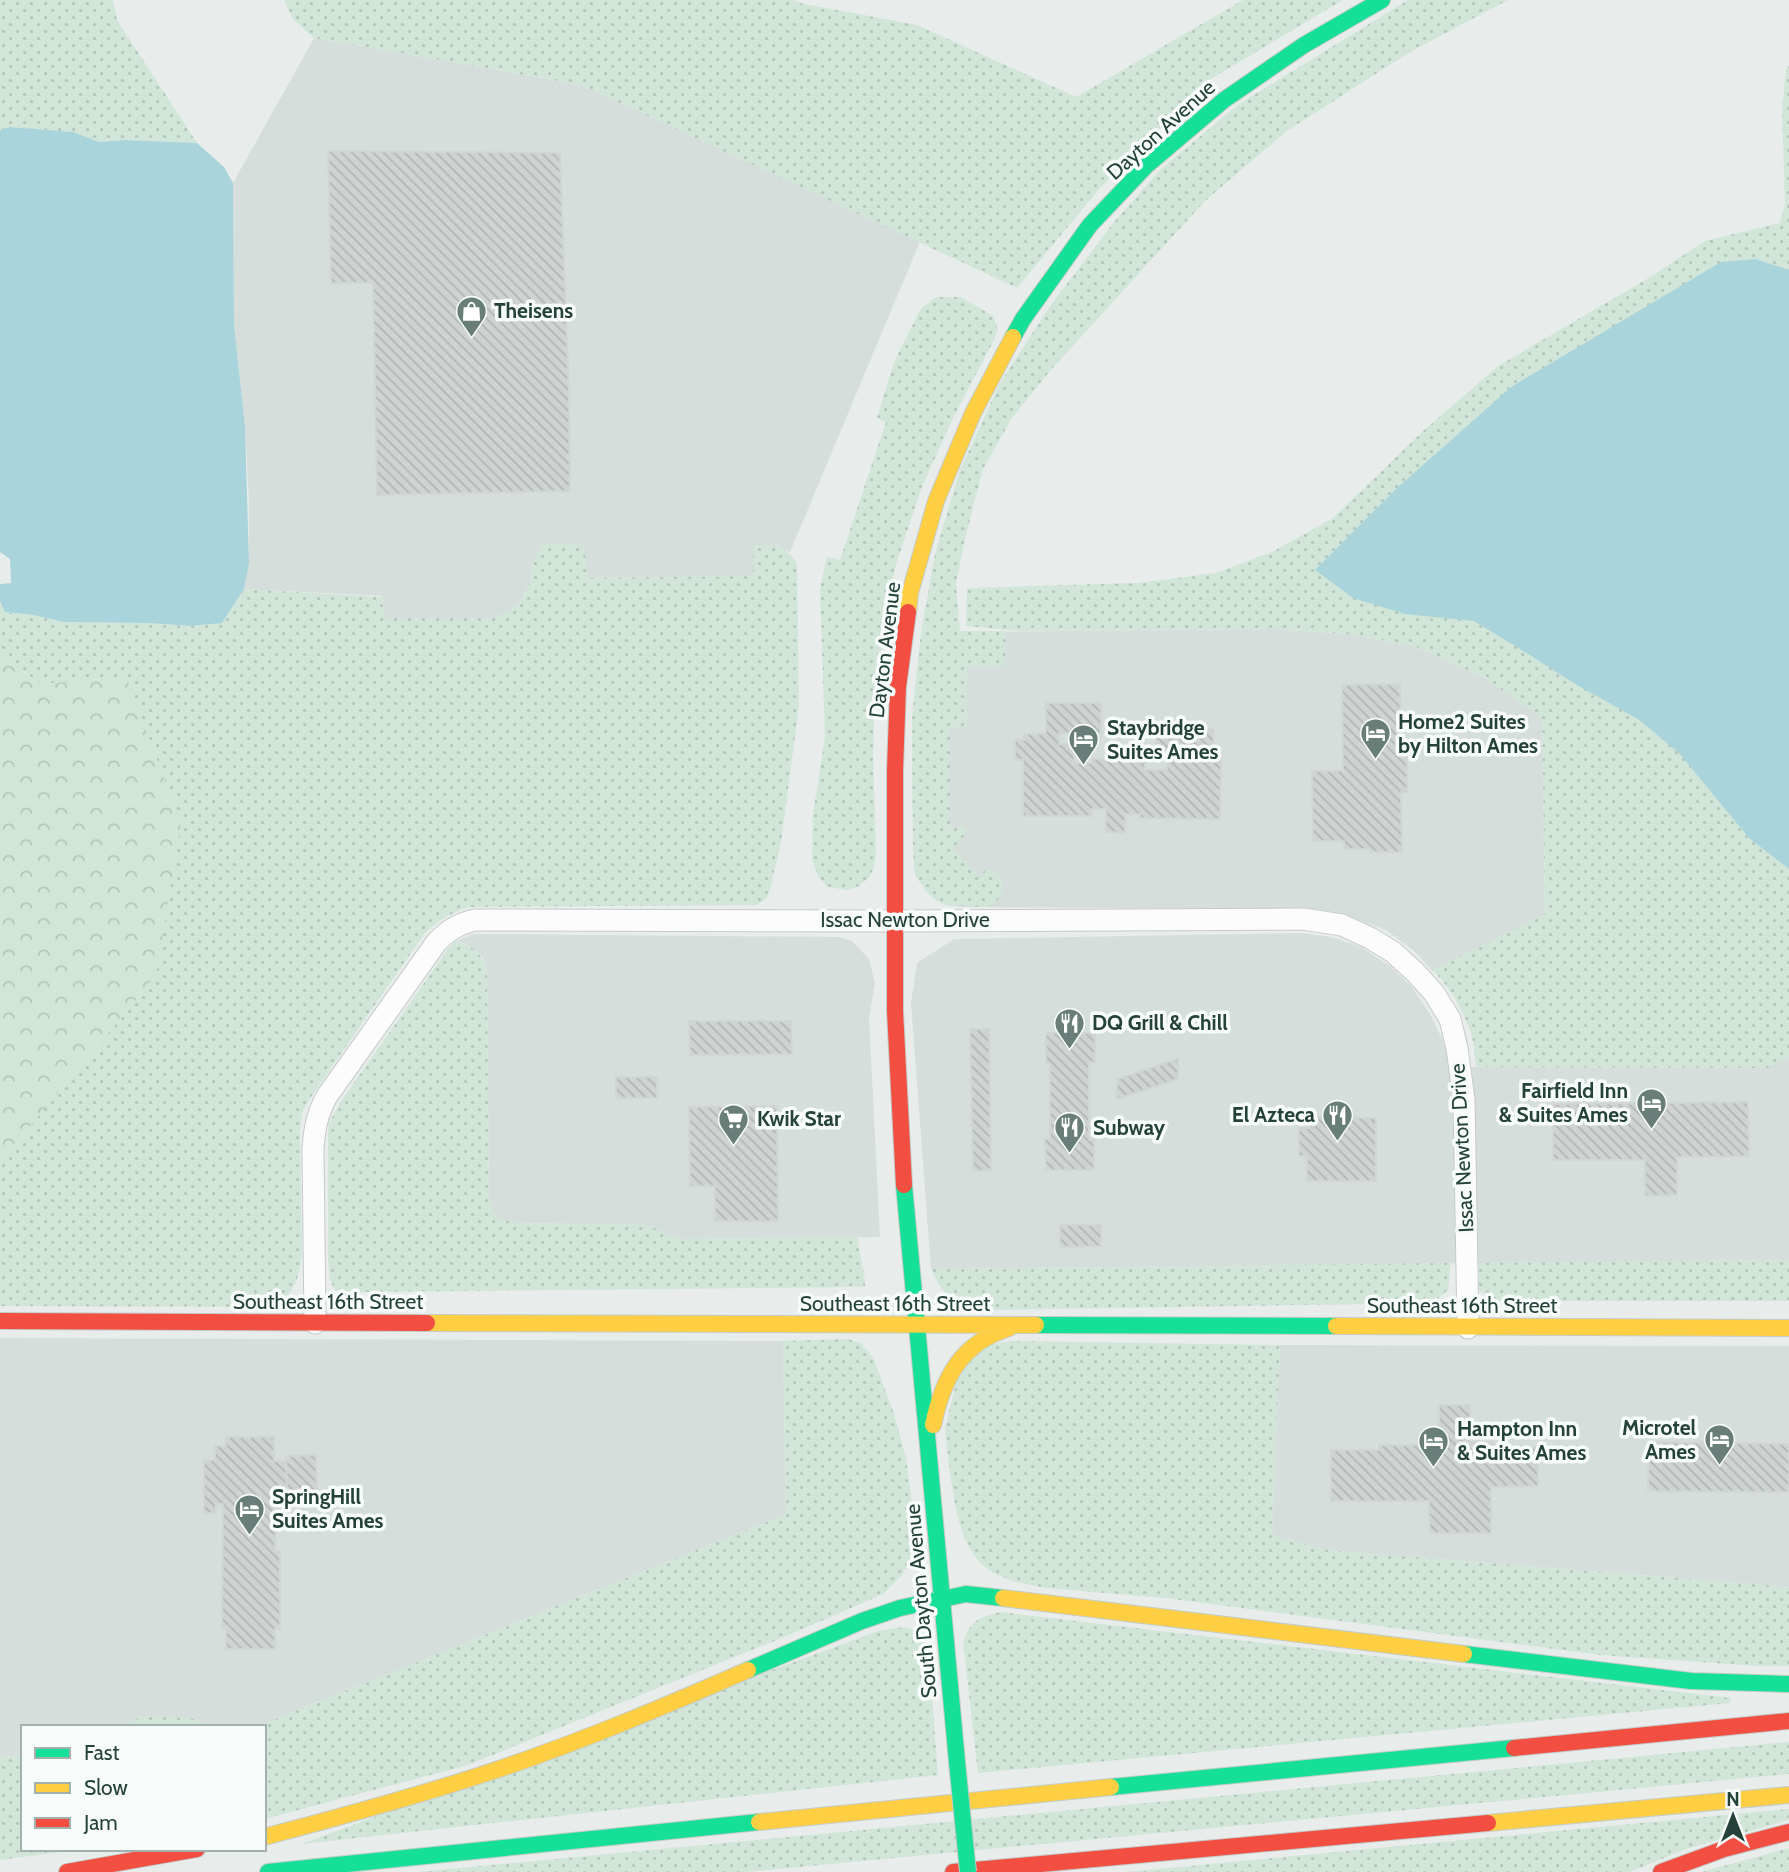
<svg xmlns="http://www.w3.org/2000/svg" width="1789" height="1872" font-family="Cabin,sans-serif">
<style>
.built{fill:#d6dedb}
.green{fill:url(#green-dots)}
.forest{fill:url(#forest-crowns)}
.water{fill:#a9d4db}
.building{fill:url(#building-back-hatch);stroke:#d1d6d4;stroke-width:2}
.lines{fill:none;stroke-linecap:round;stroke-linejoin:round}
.street-casing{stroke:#c5cac8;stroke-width:23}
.fast-casing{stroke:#c3cbc8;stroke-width:18}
.slow-casing{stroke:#c3cbc8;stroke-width:18}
.jam-casing{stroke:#c3cbc8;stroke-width:18}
.street{stroke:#fcfcfc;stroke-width:21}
.fast{stroke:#16e098;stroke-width:16}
.slow{stroke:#ffcf43;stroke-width:16}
.jam{stroke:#f24e42;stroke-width:16}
.fast-bridge-casing{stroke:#c3cbc8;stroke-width:18;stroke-linecap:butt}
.fast-bridge{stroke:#16e098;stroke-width:16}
.labels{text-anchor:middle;stroke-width:7;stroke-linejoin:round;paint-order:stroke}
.street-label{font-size:21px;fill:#24423a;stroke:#f7fbf9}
.poi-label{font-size:21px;font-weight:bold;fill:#24423a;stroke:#f7fbf9;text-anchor:start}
</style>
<defs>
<pattern id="green-dots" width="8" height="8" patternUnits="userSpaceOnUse" patternTransform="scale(1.75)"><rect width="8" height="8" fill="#d1e6d8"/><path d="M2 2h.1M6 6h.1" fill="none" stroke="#b3c6ba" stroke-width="1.8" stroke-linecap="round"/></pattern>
<pattern id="forest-crowns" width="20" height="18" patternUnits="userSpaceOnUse" patternTransform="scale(1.75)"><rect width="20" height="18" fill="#d1e6d8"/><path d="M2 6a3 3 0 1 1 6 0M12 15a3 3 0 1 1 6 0" fill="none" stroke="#b3c6ba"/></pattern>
<pattern id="building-back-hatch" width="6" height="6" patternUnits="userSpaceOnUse" patternTransform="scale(1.75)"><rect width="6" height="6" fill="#cfd4d2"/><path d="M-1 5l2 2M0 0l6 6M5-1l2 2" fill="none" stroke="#b2b7b5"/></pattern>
</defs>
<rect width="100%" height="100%" fill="#e8edeb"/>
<path class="built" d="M 314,38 L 582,85 L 922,237 L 790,552 L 776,545 L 754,576 L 587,578 L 584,545 L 533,561 L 530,584 L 519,604 L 495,618 L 385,618 L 382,596 L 244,589 L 249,563 L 249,501 L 245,426 L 234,325 L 233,183 Z
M 1270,629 L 1350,634 L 1417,647 L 1485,678 L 1542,717 L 1545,915 L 1432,970 L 1414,951 L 1386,930 L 1351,917 L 1316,909 L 960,907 L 946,905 L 936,900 L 927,892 L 915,875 L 913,850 L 912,717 L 960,632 Z
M 1301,933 L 1331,937 L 1361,947 L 1390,966 L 1411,986 L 1430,1014 L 1444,1043 L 1449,1067 L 1767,1068 L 1789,1057 L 1789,1260 L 931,1269 L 911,1003 L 917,963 L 954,939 Z
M 473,934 L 839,937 L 852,941 L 869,959 L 875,983 L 869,1018 L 880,1237 L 682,1239 L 668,1235 L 648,1225 L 516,1223 L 500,1219 L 492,1211 L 489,1197 L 487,972 L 483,958 L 476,951 L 468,945 L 456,941 Z
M 0,1338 L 783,1341 L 786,1514 L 256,1727 L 210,1727 L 191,1718 L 142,1716 L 123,1727 L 23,1727 L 23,1755 L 0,1757 Z
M 1280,1345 L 1789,1346 L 1789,1587 L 1325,1550 L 1272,1535 Z"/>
<path class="green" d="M 0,0 L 113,0 L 117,20 L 197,143 L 124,140 L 99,142 L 73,132 L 10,127 L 0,130 Z
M 284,0 L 793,0 L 800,3 L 917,25 L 1076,97 L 1243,0 L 1343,0 L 1209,80 L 1100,188 L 1017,288 L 582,85 L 314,38 L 293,19 Z
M 1408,0 L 1508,0 L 1410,52 L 1287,131 L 1205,201 L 1050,371 L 1012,418 L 983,469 L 964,543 L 956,583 L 960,631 L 1006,631 L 1005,666 L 967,666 L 967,727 L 950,727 L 950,828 L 964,828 L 966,831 L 964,836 L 952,849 L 979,877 L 986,869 L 995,871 L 1000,877 L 1003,887 L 1000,897 L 995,903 L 988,907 L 946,905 L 936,900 L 927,892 L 915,875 L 913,850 L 912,716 L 921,633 L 935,554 L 960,470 L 1000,383 L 1050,306 L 1114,222 L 1161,169 L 1239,104 Z
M 1789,66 L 1789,1057 L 1768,1068 L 1476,1067 C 1475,1056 1474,1044 1471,1033 C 1463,1011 1450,986 1432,970 L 1545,914 L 1542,718 L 1485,678 L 1417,647 L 1350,634 L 1270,629 L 1019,631 L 966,626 L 967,588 L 1138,583 L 1216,573 L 1274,551 L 1333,518 L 1422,432 L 1498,366 L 1647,279 L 1705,241 L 1780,223 L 1785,204 L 1782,110 L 1786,69 Z
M 936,297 L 961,297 L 993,316 L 998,329 L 993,342 L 954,416 L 921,489 L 895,568 L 875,687 L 873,753 L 876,853 L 874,867 L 869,878 L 857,887 L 848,890 L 827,887 L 819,878 L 812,860 L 813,813 L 825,737 L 820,588 L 827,557 L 840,560 L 886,422 L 877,418 L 894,362 L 920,310 Z
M 543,544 L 584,545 L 588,578 L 753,576 L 753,545 C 776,545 784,543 797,564 L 799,705 L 781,843 L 770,889 L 766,899 L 757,905 L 469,907 C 451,913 439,920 425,933 L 313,1094 L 303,1110 L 300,1130 L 302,1257 L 297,1280 L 288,1296 L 273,1307 L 0,1306 L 0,1162 L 156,976 L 126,677 L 42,684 L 0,658 L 0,601 L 5,612 L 34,615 L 63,622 L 149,623 L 191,626 L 222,623 L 244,589 L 382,597 L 385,618 L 495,618 L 519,604 L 530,584 L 533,561 Z
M 456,941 C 475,947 482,953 487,972 L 489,1197 C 493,1217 497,1218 516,1223 L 648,1225 L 668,1235 L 682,1239 L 858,1237 C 858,1254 865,1268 865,1286 L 857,1287 L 360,1292 L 335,1290 L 330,1280 L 328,1261 L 328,1125 L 341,1101 L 448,949 Z
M 1789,1260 L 1789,1301 L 1501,1301 L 1487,1297 L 1479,1290 L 1479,1263 Z
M 1451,1263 L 1448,1290 L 1433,1303 L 990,1310 C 955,1306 946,1301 931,1269 Z
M 848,1339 L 860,1343 L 873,1357 L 894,1414 L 906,1458 L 913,1510 L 914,1539 L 911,1559 L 902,1575 L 883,1594 L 789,1635 L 468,1765 L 264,1819 L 264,1727 L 256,1727 L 786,1514 L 783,1341 Z
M 1013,1341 L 1280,1345 L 1272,1535 L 1326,1550 L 1789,1587 L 1789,1666 L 1758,1666 L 1600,1655 L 1165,1598 L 1046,1588 L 1015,1582 L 993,1573 L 978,1561 L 965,1540 L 957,1515 L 950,1475 L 945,1428 L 957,1379 L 981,1346 Z
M 1000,1612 L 1731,1698 L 1730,1703 L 978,1773 L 963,1642 C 971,1620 978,1618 1000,1612 Z
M 904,1627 L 924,1633 L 928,1646 L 938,1775 L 301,1844 L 878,1631 Z
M 142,1716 L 191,1718 L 210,1727 L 123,1727 Z
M 1789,1742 L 1789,1774 L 745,1872 L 418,1872 Z
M 23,1755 L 23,1849 L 83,1849 L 0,1860 L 0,1757 Z
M 1789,1809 L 1789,1820 L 1686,1849 L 1630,1872 L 1126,1872 Z
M 1789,1848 L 1789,1872 L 1701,1872 Z"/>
<path class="forest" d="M 0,658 L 42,684 L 126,677 L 181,823 L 156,976 L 0,1162 Z"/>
<path class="water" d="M 10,127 L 73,132 L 99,142 L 124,140 L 197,143 L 224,167 L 233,183 L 234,325 L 245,426 L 249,563 L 244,589 L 222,623 L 191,626 L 149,623 L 63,622 L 34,615 L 5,612 L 0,601 L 0,584 L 11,583 L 10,559 L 0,552 L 0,130 Z
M 1756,259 L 1789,270 L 1789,869 L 1749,838 L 1679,753 L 1638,719 L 1577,685 L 1525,652 L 1474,621 L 1405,614 L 1353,598 L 1315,570 L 1397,488 L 1511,387 L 1721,262 Z"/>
<path class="building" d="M 328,151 L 560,153 L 569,393 L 570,491 L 377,495 L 373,283 L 331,283 Z
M 1400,684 L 1401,751 L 1407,751 L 1407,792 L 1401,792 L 1402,852 L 1370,852 L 1370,849 L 1344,849 L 1344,841 L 1313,841 L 1312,771 L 1343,771 L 1342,685 Z
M 1046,703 L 1101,703 L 1101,733 L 1059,733 L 1059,744 L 1075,744 L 1074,763 L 1092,763 L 1092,759 L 1145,759 L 1145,770 L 1167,770 L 1167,751 L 1156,751 L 1156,736 L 1184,736 L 1184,729 L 1214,729 L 1213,753 L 1221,753 L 1220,819 L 1140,818 L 1140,814 L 1125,814 L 1125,833 L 1106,832 L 1106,809 L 1092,809 L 1092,816 L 1023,816 L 1023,760 L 1015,760 L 1015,740 L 1024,740 L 1024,734 L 1046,734 Z
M 689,1021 L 791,1021 L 792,1054 L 690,1055 Z
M 970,1029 L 989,1029 L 991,1170 L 973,1171 Z
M 1046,1033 L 1095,1033 L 1095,1062 L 1089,1062 L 1089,1140 L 1094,1140 L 1094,1170 L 1046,1170 L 1045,1139 L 1050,1139 L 1050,1063 L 1046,1063 Z
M 1178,1059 L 1178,1079 L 1117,1099 L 1117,1079 Z
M 616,1077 L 657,1077 L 657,1098 L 616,1098 Z
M 1748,1102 L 1749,1156 L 1677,1157 L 1677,1195 L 1645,1196 L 1645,1160 L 1553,1160 L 1553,1104 Z
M 777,1106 L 778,1221 L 715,1221 L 715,1186 L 690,1186 L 689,1107 Z
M 1309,1117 L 1376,1118 L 1376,1181 L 1307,1181 L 1307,1156 L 1299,1156 L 1299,1128 L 1309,1128 Z
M 1060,1225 L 1101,1225 L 1101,1246 L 1060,1247 Z
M 1439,1405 L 1470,1405 L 1470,1442 L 1494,1442 L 1494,1447 L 1538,1447 L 1538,1486 L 1491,1487 L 1491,1533 L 1430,1533 L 1429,1501 L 1331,1501 L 1331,1450 L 1379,1450 L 1379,1445 L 1432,1445 L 1432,1441 L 1439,1441 Z
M 226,1437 L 274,1437 L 274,1461 L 286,1461 L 287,1488 L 280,1488 L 280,1521 L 276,1521 L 275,1551 L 280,1551 L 280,1629 L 275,1629 L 275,1649 L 226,1649 L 226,1628 L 222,1628 L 223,1504 L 216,1504 L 216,1513 L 204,1513 L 204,1460 L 215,1460 L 215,1446 L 226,1446 Z
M 1649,1442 L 1789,1444 L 1789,1492 L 1648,1491 Z
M 316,1455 L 317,1494 L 287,1494 L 286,1456 Z"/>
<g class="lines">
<defs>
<path id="street" d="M 315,1323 L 313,1150 C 314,1130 317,1114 327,1096 L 436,943 C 448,930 458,924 475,920 L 894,921 L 1303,919 L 1342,925 L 1370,938 L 1393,952 L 1415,972 L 1434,993 L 1450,1019 L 1457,1048 L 1464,1100 L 1468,1328"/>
<path id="fast" d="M 1013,337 L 1023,319 L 1090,225 L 1146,166 L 1224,100 L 1304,45 L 1382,0
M 904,1185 L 957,1762
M 1036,1325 L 1336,1326
M 1464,1654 L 1691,1681 L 1789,1684
M 748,1670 L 862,1621 L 900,1608 L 966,1594 L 1003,1598
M 1111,1787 L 1514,1748
M 268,1872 L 759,1822"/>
<path id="slow" d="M 908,612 L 910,593 L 936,501 L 973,413 L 1013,337
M 427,1323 L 1036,1325
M 1336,1326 L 1789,1328
M 933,1425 C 943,1378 961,1343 1009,1328
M 1003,1598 L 1464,1654
M 759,1822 L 1111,1787
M 1488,1823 L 1789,1795
M 264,1837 C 340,1817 415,1797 490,1772 C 578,1743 663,1707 748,1670"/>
<path id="jam" d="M 904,1185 L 895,1011 L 895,770 L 898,687 L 908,612
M 0,1321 L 427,1323
M 1514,1748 L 1789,1721
M 67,1872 L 197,1849
M 953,1872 L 1488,1823
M 1661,1872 L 1724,1849 L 1789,1832"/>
</defs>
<use href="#street" class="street-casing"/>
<use href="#fast" class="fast-casing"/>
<use href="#slow" class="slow-casing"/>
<use href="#jam" class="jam-casing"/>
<use href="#street" class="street"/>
<use href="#fast" class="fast"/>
<use href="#slow" class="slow"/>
<use href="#jam" class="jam"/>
<defs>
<path id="fast-bridge" d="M 957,1762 L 968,1872"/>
</defs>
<use href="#fast-bridge" class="fast-bridge-casing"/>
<use href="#fast-bridge" class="fast-bridge"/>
</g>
<defs>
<symbol id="shop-pin" viewBox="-11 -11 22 30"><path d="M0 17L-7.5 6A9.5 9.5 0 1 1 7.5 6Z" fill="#697e78" stroke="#f7fbf9"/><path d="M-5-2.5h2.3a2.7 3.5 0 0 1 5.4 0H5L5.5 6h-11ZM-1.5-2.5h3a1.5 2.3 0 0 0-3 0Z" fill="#fff"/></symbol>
<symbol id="hotel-pin" viewBox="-11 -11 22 30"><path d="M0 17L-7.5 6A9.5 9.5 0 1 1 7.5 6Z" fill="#697e78" stroke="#f7fbf9"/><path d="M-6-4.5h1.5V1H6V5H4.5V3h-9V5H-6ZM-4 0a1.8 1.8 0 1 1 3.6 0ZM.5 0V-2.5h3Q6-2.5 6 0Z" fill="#fff"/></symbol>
<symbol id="restaurant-pin" viewBox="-11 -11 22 30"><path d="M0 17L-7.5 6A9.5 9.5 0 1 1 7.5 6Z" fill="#697e78" stroke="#f7fbf9"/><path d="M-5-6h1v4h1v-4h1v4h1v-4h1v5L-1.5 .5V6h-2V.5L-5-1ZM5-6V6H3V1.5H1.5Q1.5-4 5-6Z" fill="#fff"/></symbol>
<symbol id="supermarket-pin" viewBox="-11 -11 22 30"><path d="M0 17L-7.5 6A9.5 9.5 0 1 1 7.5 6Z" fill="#697e78" stroke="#f7fbf9"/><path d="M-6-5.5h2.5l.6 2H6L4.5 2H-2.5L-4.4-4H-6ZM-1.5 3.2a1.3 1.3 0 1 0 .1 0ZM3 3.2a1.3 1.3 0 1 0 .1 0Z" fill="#fff"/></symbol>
</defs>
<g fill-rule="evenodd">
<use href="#shop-pin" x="454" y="294" width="35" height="47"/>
<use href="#hotel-pin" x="1358" y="716" width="35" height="47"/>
<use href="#hotel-pin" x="1066" y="722" width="35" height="47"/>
<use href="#restaurant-pin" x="1052" y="1006" width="35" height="47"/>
<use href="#hotel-pin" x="1634" y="1086" width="35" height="47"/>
<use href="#restaurant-pin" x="1320" y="1098" width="35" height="47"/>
<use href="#supermarket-pin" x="716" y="1102" width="35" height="47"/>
<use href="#restaurant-pin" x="1052" y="1110" width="35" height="47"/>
<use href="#hotel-pin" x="1702" y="1422" width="35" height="47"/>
<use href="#hotel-pin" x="1416" y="1424" width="35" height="47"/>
<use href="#hotel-pin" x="232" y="1492" width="35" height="47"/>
</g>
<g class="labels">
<g class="street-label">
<text transform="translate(1161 130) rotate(-42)" y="7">Dayton Avenue</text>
<text transform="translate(885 650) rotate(-83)" y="7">Dayton Avenue</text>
<text x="905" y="927">Issac Newton Drive</text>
<text transform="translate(1462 1148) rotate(-93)" y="7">Issac Newton Drive</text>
<text x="328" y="1309">Southeast 16th Street</text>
<text x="895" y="1311">Southeast 16th Street</text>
<text x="1462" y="1313">Southeast 16th Street</text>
<text transform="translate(921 1601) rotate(-95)" y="7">South Dayton Avenue</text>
</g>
<g class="poi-label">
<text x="494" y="318">Theisens</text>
<text x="1398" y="729">Home2 Suites<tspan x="1398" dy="24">by Hilton Ames</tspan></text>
<text x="1107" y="735">Staybridge<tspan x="1107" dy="24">Suites Ames</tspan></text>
<text x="1092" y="1030">DQ Grill &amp; Chill</text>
<text x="1628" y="1098" text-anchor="end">Fairfield Inn<tspan x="1628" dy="24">&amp; Suites Ames</tspan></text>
<text x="1315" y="1122" text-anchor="end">El Azteca</text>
<text x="757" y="1126">Kwik Star</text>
<text x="1093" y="1135">Subway</text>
<text x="1696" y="1435" text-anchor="end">Microtel<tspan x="1696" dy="24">Ames</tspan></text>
<text x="1457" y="1436">Hampton Inn<tspan x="1457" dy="24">&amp; Suites Ames</tspan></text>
<text x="272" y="1504">SpringHill<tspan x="272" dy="24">Suites Ames</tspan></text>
</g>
</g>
<rect x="21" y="1725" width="245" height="126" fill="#f7fbf9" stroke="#a3b1ad" stroke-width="2"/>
<rect x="35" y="1748" width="35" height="10" fill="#16e098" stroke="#a3b1ad" stroke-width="2"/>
<text x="84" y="1760" font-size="21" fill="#24423a">Fast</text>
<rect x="35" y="1783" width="35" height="10" fill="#ffcf43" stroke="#a3b1ad" stroke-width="2"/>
<text x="84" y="1795" font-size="21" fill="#24423a">Slow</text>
<rect x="35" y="1818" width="35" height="10" fill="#f24e42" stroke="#a3b1ad" stroke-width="2"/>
<text x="84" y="1830" font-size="21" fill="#24423a">Jam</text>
<g transform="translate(1733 1816)" stroke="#f7fbf9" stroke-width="5" paint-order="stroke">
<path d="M0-5L12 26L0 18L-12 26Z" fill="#24423a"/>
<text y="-10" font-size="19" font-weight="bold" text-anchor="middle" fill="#24423a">N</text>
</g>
</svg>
